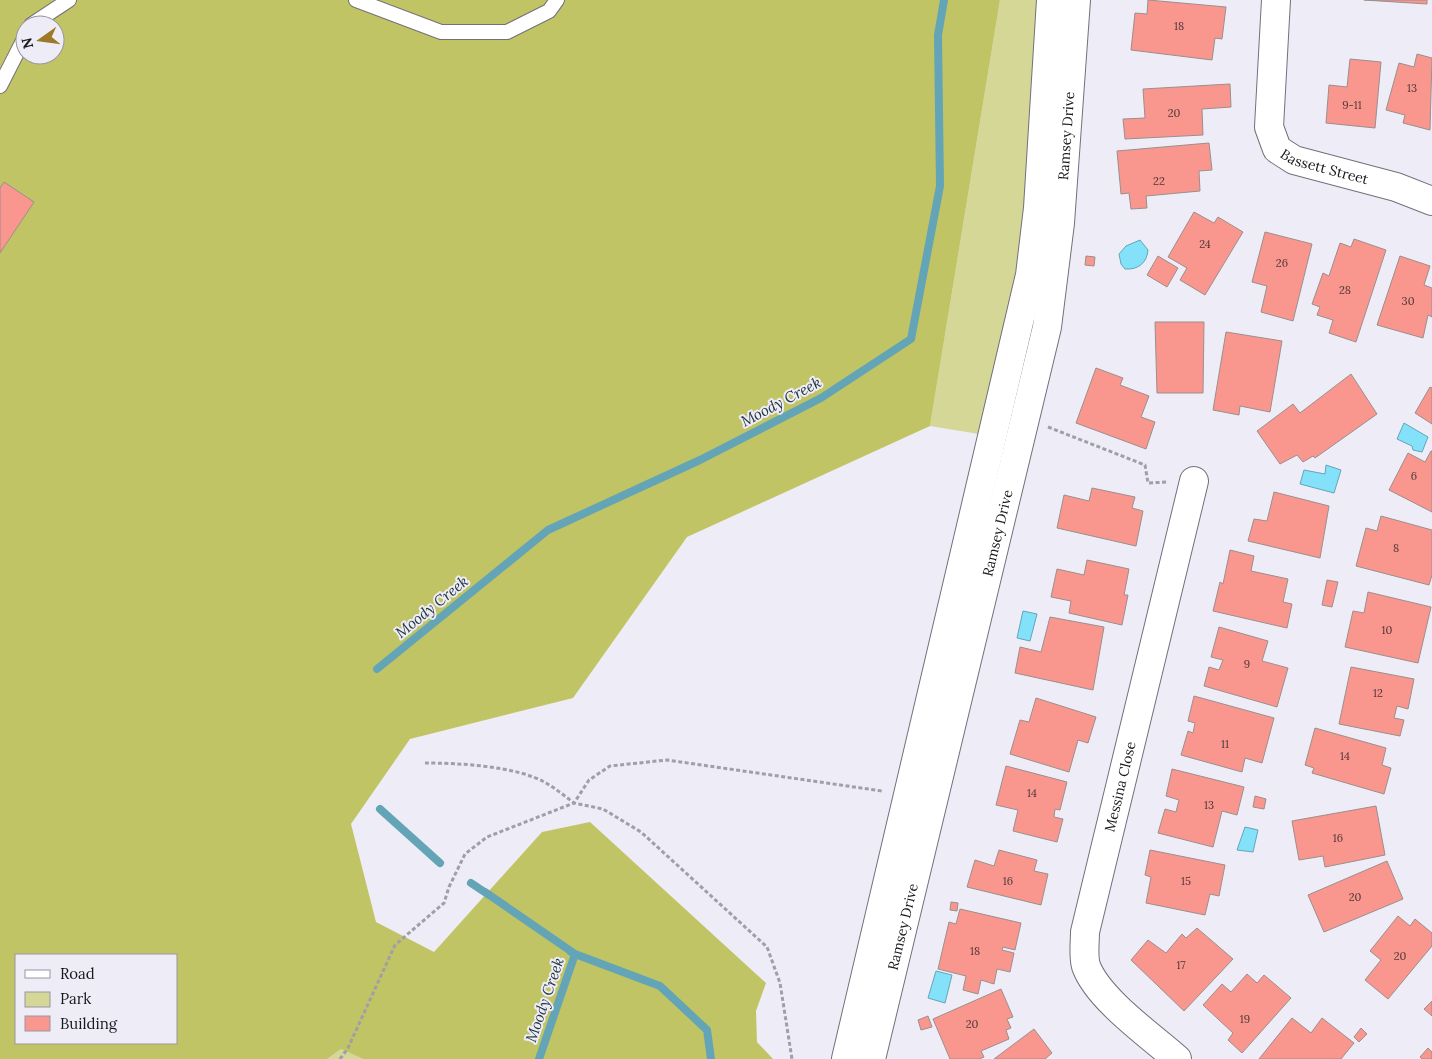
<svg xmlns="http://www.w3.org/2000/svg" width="1432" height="1059" font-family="Lora,serif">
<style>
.green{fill:#d4d796}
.forest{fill:#c1c465;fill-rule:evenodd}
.water{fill:#83e2f9;stroke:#63a5b6}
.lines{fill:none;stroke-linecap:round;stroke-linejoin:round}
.stream{stroke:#63a5b6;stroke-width:8}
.building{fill:#f9978f;stroke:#9b8e8d}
.lane-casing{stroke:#72707a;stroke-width:16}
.street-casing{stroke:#72707a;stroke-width:30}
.secondary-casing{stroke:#72707a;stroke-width:30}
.path{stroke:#a09ea6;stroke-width:3;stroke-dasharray:4 2.5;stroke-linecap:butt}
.lane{stroke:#fff;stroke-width:14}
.street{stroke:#fff;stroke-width:28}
.secondary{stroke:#fff;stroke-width:28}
.labels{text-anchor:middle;stroke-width:4;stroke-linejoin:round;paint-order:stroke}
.number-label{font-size:11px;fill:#503738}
.street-label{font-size:14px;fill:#18171b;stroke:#eeecf7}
.water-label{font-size:15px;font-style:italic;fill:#1d3338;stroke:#eeecf7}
</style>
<rect width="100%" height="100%" fill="#eeecf7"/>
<path class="green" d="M 1000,0 L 1039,0 L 1038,20 L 1023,222 L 1004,350 L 979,434 L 930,426 Z
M 341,1049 L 363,1059 L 327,1059 Z"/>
<path class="forest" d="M 0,0 L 1000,0 L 930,426 L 687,537 L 573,698 L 410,739 L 351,824 L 376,922 L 434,952 L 542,832 L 590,822 L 766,983 L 756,1011 L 757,1042 L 773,1059 L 363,1059 L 341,1049 L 327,1059 L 0,1059 ZM 25,25 L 55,25 L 55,55 L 25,55 ZM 16,955 L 176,955 L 176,1043 L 16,1043 Z"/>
<path class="water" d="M 1140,240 L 1148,250 C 1147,263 1138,270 1125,269 L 1121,264 L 1119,254 L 1126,246 Z
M 1404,423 L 1428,437 L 1422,452 L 1413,450 L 1412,446 L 1397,439 Z
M 1326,465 L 1341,470 L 1334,493 L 1300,484 L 1304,470 L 1325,474 Z
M 1023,611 L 1037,614 L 1030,641 L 1017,638 Z
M 1245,827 L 1258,830 L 1253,852 L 1237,850 Z
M 936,971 L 952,975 L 945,1003 L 928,998 Z"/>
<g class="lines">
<path class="stream" d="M 377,669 L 548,530 L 700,460 L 821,398 L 911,339 L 940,186 L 938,35 L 944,0
M 380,809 L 440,863
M 471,883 L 489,895
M 485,892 L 575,954 L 660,986 L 707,1030 L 711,1059
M 539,1059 L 575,954 L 571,952"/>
</g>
<path class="building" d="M 1148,0 L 1226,7 L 1222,39 L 1215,38 L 1212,60 L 1131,50 L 1135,13 L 1147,14 Z
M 1364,0 L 1427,0 L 1427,4 Z
M 1417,54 L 1432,58 L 1430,130 L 1403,123 L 1405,115 L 1386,110 L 1399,63 L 1414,67 Z
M 1350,59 L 1381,62 L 1375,128 L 1326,123 L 1329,85 L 1347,87 Z
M 1230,84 L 1231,107 L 1202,109 L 1203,135 L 1125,139 L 1123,119 L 1145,118 L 1143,89 Z
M 1209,143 L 1212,170 L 1199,171 L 1200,191 L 1146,196 L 1147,208 L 1131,209 L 1129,193 L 1121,194 L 1117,151 Z
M 4,182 L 34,202 L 0,253 L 0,188 Z
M 1194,212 L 1214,223 L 1218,217 L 1243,232 L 1205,295 L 1180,280 L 1187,268 L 1168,257 Z
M 1265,232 L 1312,244 L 1293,321 L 1261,312 L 1267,286 L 1252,282 Z
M 1354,239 L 1386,250 L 1356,342 L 1329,333 L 1333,320 L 1317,315 L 1320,307 L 1312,304 L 1323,273 L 1329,276 L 1340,243 L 1351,247 Z
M 1086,256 L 1095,257 L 1094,266 L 1085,265 Z
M 1158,256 L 1178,268 L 1167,287 L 1147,275 Z
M 1400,256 L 1430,266 L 1424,285 L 1432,288 L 1432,317 L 1428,315 L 1423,338 L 1377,325 Z
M 1155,322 L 1204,322 L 1203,393 L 1157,393 Z
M 1226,332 L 1282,341 L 1270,412 L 1240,406 L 1239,415 L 1213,410 Z
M 1096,368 L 1123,378 L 1120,385 L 1149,396 L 1141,417 L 1155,422 L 1146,449 L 1076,423 Z
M 1351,374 L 1377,414 L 1315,458 L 1313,456 L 1303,462 L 1297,455 L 1280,464 L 1257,431 L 1293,404 L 1300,413 Z
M 1430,387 L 1432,388 L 1432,424 L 1415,413 Z
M 1431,451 L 1432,451 L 1432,512 L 1389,490 L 1408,453 L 1425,462 Z
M 1092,488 L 1135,497 L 1132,508 L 1143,511 L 1136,546 L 1057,528 L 1064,495 L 1089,501 Z
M 1274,492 L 1329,506 L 1320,558 L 1248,541 L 1254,519 L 1267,521 Z
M 1381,516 L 1432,530 L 1432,575 L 1429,585 L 1356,566 L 1366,528 L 1377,531 Z
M 1230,550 L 1254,556 L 1251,571 L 1288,579 L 1283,602 L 1292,604 L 1287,628 L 1213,611 L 1220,582 L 1223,584 Z
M 1087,560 L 1129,569 L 1124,595 L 1128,595 L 1122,625 L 1069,613 L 1071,601 L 1051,597 L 1057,569 L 1084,575 Z
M 1327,580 L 1338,582 L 1332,607 L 1322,605 Z
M 1368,592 L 1431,607 L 1418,663 L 1345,647 L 1353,611 L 1364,613 Z
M 1050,617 L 1104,627 L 1093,690 L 1015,673 L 1020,647 L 1041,652 Z
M 1219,627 L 1268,641 L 1262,661 L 1288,668 L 1277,707 L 1204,686 L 1209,667 L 1219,670 L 1223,660 L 1211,657 Z
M 1351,667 L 1414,679 L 1408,709 L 1397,706 L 1394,718 L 1404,720 L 1400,736 L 1339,724 Z
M 1194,696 L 1274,718 L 1262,763 L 1245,758 L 1242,772 L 1181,755 L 1188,731 L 1193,733 L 1195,723 L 1188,721 Z
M 1036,698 L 1096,717 L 1088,743 L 1078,740 L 1069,772 L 1010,754 L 1020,720 L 1029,722 Z
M 1315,728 L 1386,748 L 1382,765 L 1391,768 L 1384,794 L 1312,773 L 1314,768 L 1305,765 Z
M 1006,766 L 1067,782 L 1060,810 L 1055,809 L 1054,817 L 1063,819 L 1057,842 L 1013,831 L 1018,810 L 996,805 Z
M 1172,769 L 1244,787 L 1237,815 L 1222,811 L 1213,847 L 1158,833 L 1165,809 L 1176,812 L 1179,800 L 1166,796 Z
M 1255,796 L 1266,799 L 1264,809 L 1253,807 Z
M 1376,806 L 1385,855 L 1325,867 L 1323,856 L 1299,860 L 1292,821 Z
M 999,850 L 1037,860 L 1034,871 L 1048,874 L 1041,905 L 967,887 L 975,860 L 994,866 Z
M 1150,850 L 1225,865 L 1219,896 L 1210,894 L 1205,915 L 1146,903 L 1151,877 L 1145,875 Z
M 1387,861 L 1403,899 L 1324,932 L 1308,895 Z
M 951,902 L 958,903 L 957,911 L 950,910 Z
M 960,909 L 1021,923 L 1015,950 L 1003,947 L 1002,950 L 1014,953 L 1010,972 L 997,969 L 994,984 L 981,980 L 978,994 L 963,990 L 966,976 L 938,969 L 949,922 L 956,924 Z
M 1398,916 L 1410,926 L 1415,919 L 1432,933 L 1432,946 L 1388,999 L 1365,980 L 1381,960 L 1370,951 Z
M 1197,928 L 1233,959 L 1184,1011 L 1131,960 L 1148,940 L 1166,953 L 1182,934 L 1186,938 Z
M 1247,974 L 1257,983 L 1264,975 L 1291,998 L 1242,1053 L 1228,1040 L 1233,1033 L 1203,1005 L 1222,984 L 1231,992 Z
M 1001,989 L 1013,1017 L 1007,1019 L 1011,1028 L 1006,1030 L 1009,1039 L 981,1051 L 984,1057 L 979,1059 L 950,1059 L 933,1019 Z
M 1432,1001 L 1432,1016 L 1424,1009 Z
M 928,1016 L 932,1027 L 921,1030 L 918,1020 Z
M 1292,1018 L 1311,1033 L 1322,1018 L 1354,1043 L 1341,1059 L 1259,1059 Z
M 1361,1028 L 1367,1034 L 1359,1042 L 1354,1037 Z
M 1034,1029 L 1052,1053 L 1045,1059 L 994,1059 Z
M 1428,1048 L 1432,1052 L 1432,1059 L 1422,1059 L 1420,1057 Z"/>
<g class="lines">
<defs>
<path id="lane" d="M 356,0 L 441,32 L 507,32 L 549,11 L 557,0
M 31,25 L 69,0
M 0,86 L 25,37"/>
<g id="street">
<path id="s1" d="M 1276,0 L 1269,127 L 1277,149 L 1294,160 L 1396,187 L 1432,201"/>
<path id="s2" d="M 1177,1059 C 1151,1036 1098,999 1086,966 C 1083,956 1085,942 1085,932 L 1194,481"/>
</g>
<g id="secondary">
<path d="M 846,1059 L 1030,275 L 1038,208 L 1051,0"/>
<path id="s3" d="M 871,1059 L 1047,327 L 1060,223 L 1076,0"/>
</g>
</defs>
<use href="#lane" class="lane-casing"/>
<use href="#street" class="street-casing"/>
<use href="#secondary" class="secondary-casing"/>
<path class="path" d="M 1048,427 L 1145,465 L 1148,483 L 1168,482
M 425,763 C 459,763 517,766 546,783 C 556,789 565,796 574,803 L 589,780 L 610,766 L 667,760 L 882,791
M 340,1059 L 348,1048 L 395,945 L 444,903 L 449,887 L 465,854 L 487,837 L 574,803 L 603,809 L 641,832 L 767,947 L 780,983 L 792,1059"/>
<use href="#lane" class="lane"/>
<use href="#street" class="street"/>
<use href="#secondary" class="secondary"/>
</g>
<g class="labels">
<g class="number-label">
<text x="1179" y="30">18</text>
<text x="1412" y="92">13</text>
<text x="1352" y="109">9-11</text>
<text x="1174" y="117">20</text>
<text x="1159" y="185">22</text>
<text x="1205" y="248">24</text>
<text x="1282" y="267">26</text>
<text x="1345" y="294">28</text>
<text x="1408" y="305">30</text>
<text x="1414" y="480">6</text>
<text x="1396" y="552">8</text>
<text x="1387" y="634">10</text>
<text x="1247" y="668">9</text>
<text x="1378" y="697">12</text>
<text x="1225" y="748">11</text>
<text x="1345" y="760">14</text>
<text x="1032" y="797">14</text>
<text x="1209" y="809">13</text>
<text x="1338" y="842">16</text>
<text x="1008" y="885">16</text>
<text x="1186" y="885">15</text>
<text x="1355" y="901">20</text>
<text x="975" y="955">18</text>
<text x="1400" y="960">20</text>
<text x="1181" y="969">17</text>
<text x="1245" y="1023">19</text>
<text x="972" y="1028">20</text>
</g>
<g class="street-label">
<text dy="5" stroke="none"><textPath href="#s3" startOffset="945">Ramsey Drive</textPath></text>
<text dy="5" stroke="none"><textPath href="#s1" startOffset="202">Bassett Street</textPath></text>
<text dy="5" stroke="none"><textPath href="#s3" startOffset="541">Ramsey Drive</textPath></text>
<text dy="5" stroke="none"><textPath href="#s2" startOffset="315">Messina Close</textPath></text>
<text dy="5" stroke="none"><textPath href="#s3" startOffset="136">Ramsey Drive</textPath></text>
</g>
<g class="water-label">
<text transform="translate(781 402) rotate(-28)" y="5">Moody Creek</text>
<text transform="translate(432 607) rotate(-39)" y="5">Moody Creek</text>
<text transform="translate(545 1000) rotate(-71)" y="5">Moody Creek</text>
</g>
</g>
<rect x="15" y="954" width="162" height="90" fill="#eeecf7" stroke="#98979f"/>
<rect x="25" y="970" width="25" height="8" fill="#ffffff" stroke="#98979f"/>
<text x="60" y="979" font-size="15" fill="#18171b">Road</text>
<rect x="25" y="992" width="25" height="15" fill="#d4d796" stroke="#98979f"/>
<text x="60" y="1004" font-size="15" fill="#18171b">Park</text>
<rect x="25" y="1016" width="25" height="15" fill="#f9978f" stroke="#98979f"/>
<text x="60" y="1029" font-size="15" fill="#18171b">Building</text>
<g transform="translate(40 40) rotate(256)"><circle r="24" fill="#eeecf7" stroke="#98979f"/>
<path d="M0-4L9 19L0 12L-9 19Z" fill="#9d7a25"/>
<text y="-8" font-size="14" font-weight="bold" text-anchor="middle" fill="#18171b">N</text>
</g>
</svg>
